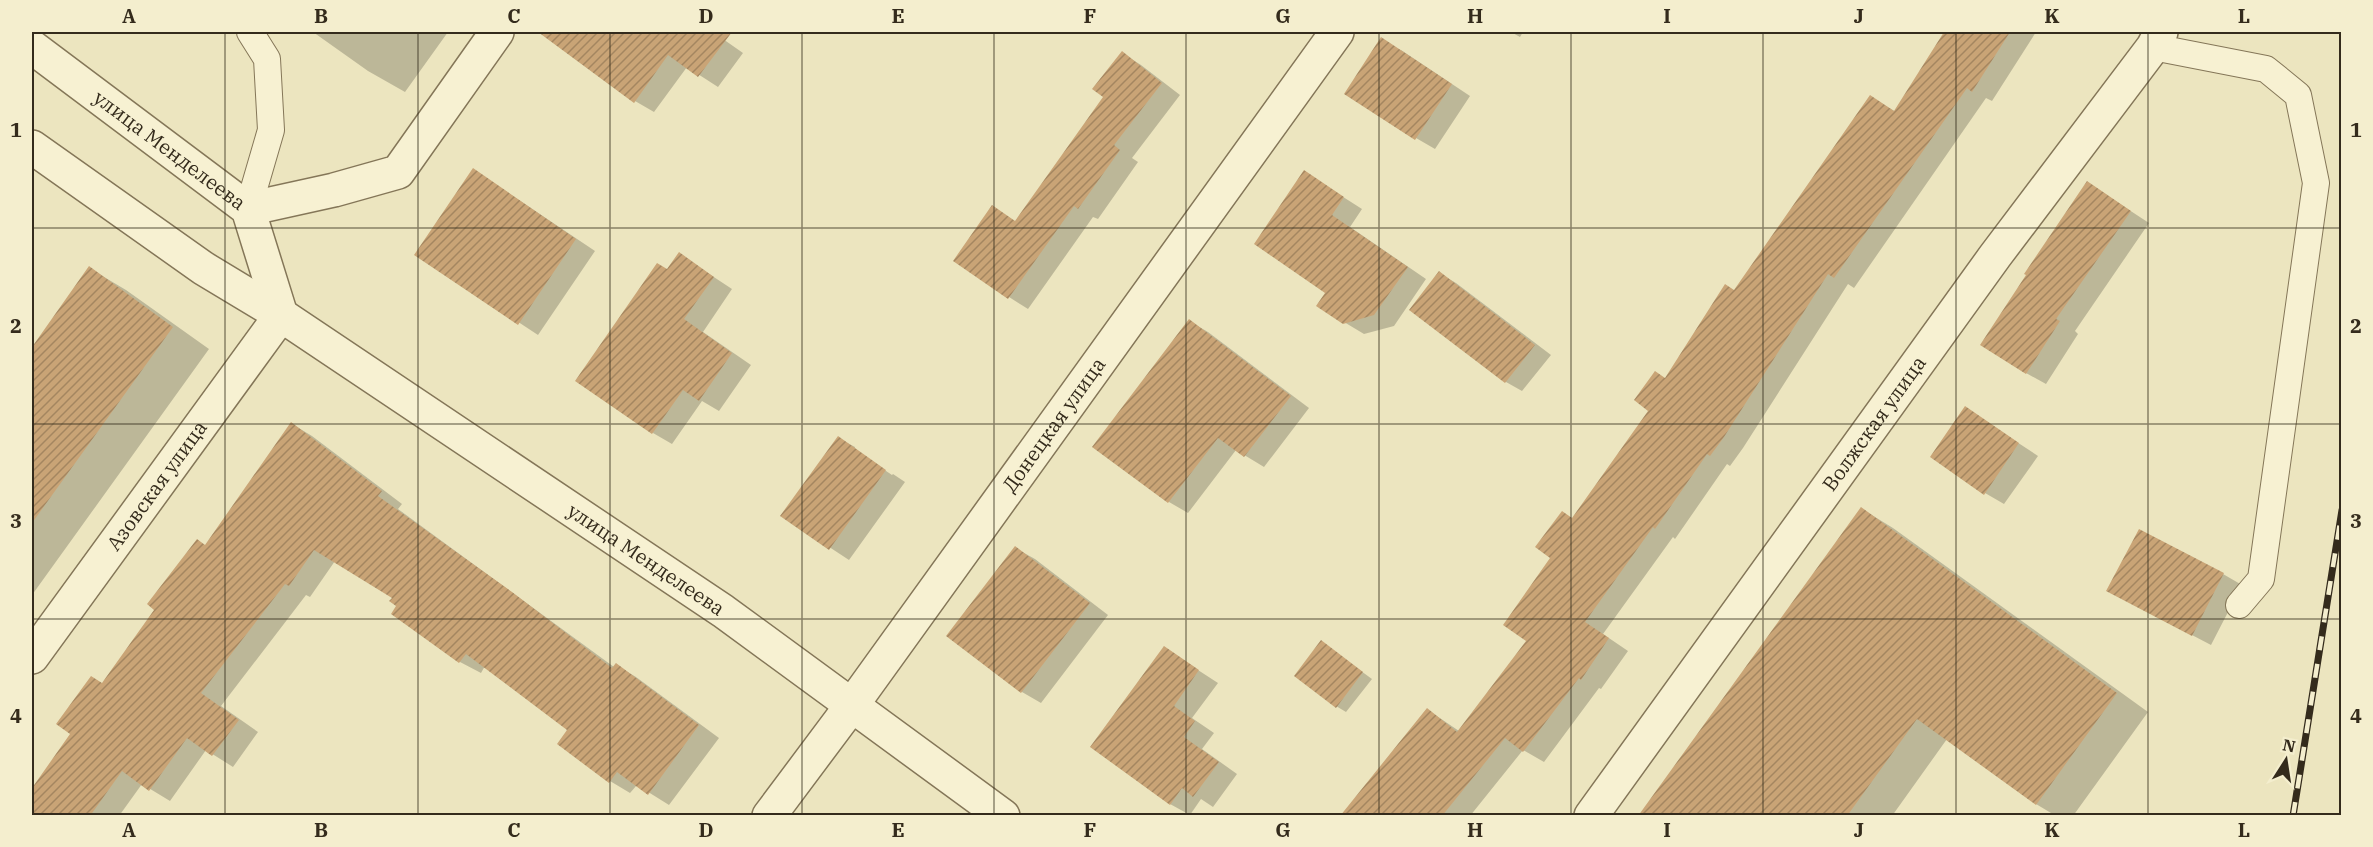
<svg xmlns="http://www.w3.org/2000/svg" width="2373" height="847" font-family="'IBM Plex Serif',serif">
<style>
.shadow{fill:#0003}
.building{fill:url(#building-hatch)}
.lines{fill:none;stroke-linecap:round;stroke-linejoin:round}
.service-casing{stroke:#847658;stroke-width:28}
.minor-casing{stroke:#847658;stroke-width:36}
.service{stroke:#f7f1d2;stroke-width:26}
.minor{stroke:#f7f1d2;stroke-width:33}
.rail-casing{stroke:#342b1c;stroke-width:7}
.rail{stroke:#f4eece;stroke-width:4.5;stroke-dasharray:14;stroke-linecap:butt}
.grid{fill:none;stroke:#342b1c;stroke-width:1.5;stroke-opacity:0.55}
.labels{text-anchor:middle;stroke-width:4.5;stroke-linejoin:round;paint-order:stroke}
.street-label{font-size:20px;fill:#342b1c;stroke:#f4eece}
.neatline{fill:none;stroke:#342b1c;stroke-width:2}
.grid-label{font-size:20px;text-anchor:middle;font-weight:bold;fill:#342b1c}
</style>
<defs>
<pattern id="building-hatch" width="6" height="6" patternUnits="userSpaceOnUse" patternTransform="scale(1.5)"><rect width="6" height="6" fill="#c9a476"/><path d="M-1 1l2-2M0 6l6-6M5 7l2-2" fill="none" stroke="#a48660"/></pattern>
</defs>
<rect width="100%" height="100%" fill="#ece5bf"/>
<path class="shadow" d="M 313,32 L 448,32 L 405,92 L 368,71 Z
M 574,32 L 713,32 L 743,53 L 718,87 L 687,67 L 654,112 L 635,101 L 562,48 Z
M 1511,32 L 1523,32 L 1520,37 Z
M 1945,32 L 2036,32 L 1992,101 L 1986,98 L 1854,288 L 1848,284 L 1743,448 L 1730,466 L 1727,464 L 1675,539 L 1673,537 L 1603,634 L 1628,651 L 1601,689 L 1599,688 L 1544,762 L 1523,750 L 1470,816 L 1342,816 L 1428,710 L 1459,731 L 1528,641 L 1553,558 L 1574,519 L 1650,410 L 1666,379 L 1735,292 L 1871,97 L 1896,112 Z
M 1401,50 L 1470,96 L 1435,149 L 1416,138 Z
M 1122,53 L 1141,65 L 1180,95 L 1132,158 L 1138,162 L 1098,219 L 1093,217 L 1028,309 L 1009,297 L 993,207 L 1016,222 L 1105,97 Z
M 1304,172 L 1362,209 L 1350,227 L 1426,279 L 1394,326 L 1364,334 L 1344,322 Z
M 492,182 L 595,251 L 538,335 L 416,255 Z
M 2088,183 L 2149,223 L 2075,331 L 2078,334 L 2046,384 L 2026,373 Z
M 679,254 L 732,289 L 703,332 L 751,365 L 719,411 L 702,401 L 672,444 L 653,433 L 668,271 Z
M 89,268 L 126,290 L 209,349 L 32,595 L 32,349 Z
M 1439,273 L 1456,283 L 1551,355 L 1522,391 L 1506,382 Z
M 1189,321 L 1208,332 L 1309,408 L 1264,467 L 1236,450 L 1188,513 L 1169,502 Z
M 1965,408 L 2038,456 L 2004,504 L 1985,493 Z
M 292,424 L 312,436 L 402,504 L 398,509 L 614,667 L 616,665 L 636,677 L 719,738 L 669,805 L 637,785 L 630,793 L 610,781 L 569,730 L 485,666 L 481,673 L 460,662 L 393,613 L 399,605 L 394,597 L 335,561 L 310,597 L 306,595 L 221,706 L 258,732 L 233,767 L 206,750 L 170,801 L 142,784 L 119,816 L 32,816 L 32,791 L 72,733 L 103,684 L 156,609 L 197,540 L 206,546 Z
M 838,438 L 855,447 L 855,450 L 892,475 L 893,474 L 905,482 L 849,560 L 782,516 Z
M 1862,509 L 1893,528 L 2148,712 L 2073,816 L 2056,816 L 2036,804 L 1947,739 L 1892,816 L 1639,816 Z
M 1015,548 L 1035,559 L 1108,615 L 1041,703 L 1022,692 Z
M 2223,574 L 2242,585 L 2211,645 L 2127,601 Z
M 1321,642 L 1372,679 L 1346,712 L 1336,706 Z
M 1164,648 L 1218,683 L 1192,718 L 1214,733 L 1202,749 L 1237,774 L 1213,807 L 1201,799 L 1190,815 L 1170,804 Z"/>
<path class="building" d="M 538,32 L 732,32 L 698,77 L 668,55 L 634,103 Z
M 1944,32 L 2010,32 L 1972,92 L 1967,88 L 1834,278 L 1828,274 L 1724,437 L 1710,456 L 1707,454 L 1655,529 L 1653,527 L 1585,622 L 1609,638 L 1581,680 L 1579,678 L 1523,752 L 1505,738 L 1442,816 L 1340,816 L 1427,708 L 1457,732 L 1526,641 L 1503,625 L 1550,558 L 1535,547 L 1562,511 L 1572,518 L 1648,411 L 1634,400 L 1655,371 L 1665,378 L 1725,284 L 1734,290 L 1870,95 L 1894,111 Z
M 1381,37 L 1452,84 L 1415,140 L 1344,94 Z
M 1122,51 L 1162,83 L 1114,145 L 1120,150 L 1078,209 L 1074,206 L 1008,299 L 953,261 L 992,205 L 1015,221 L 1103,97 L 1092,89 Z
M 473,168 L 576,239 L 518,325 L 414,255 Z
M 1304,170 L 1344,197 L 1332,215 L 1408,267 L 1374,315 L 1343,324 L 1316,306 L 1325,293 L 1254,244 Z
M 2087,181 L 2131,211 L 2056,319 L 2060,321 L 2026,374 L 1980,345 L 2026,275 L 2024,274 Z
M 679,252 L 714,277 L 684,319 L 732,353 L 699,401 L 683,390 L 652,434 L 575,381 L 657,263 L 667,269 Z
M 89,266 L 173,327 L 32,523 L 32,347 Z
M 1439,271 L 1535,345 L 1505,383 L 1409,310 Z
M 1189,319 L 1291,396 L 1244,457 L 1218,438 L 1168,503 L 1092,447 Z
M 1965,406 L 2019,443 L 1984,495 L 1930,457 Z
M 291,422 L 382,491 L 378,496 L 512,592 L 612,668 L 616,663 L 699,725 L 648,795 L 617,772 L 609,783 L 557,744 L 567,730 L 466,654 L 459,663 L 391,614 L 396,606 L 389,601 L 392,598 L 314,550 L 289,586 L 285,584 L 201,693 L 239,720 L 212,756 L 187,738 L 149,791 L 122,771 L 90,816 L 32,816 L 32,788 L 70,734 L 56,724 L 91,676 L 102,683 L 154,610 L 147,604 L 197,539 L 205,545 Z
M 838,436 L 886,470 L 829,550 L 780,516 Z
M 1861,507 L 2117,693 L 2036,805 L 1917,719 L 1847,816 L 1638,816 Z
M 2139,529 L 2224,573 L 2192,636 L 2106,591 Z
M 1015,546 L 1090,603 L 1021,693 L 946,636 Z
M 1321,640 L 1363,672 L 1336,708 L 1294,676 Z
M 1164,646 L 1199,670 L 1174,706 L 1195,721 L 1184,737 L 1219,762 L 1193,797 L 1182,788 L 1170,805 L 1090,747 Z"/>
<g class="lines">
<defs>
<path id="service" d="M 2153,47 L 2266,69 L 2298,95 L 2316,183 L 2261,579 L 2239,605
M 248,209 L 271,130 L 267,59 L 250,32"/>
<g id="minor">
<path id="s1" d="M 32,47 L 248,209 L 281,315"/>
<path id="s2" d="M 32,147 L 203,268 L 281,315 L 723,611 L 1003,816"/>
<path d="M 248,209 L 334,190 L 398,172 L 497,32"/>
<path id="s3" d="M 32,657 L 281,315"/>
<path id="s4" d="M 769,816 L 852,705 L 1337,32"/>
<path id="s5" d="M 1591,816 L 1995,256 L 2153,47 L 2161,32"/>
</g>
</defs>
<use href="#service" class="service-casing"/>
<use href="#minor" class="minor-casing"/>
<use href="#service" class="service"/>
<use href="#minor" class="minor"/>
<defs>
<path id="rail" d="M 2293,816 L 2342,510"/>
</defs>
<use href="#rail" class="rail-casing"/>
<use href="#rail" class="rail"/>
</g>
<path class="grid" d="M 225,32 L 225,816M 418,32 L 418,816M 610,32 L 610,816M 802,32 L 802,816M 994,32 L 994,816M 1186,32 L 1186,816M 1379,32 L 1379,816M 1571,32 L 1571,816M 1763,32 L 1763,816M 1956,32 L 1956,816M 2148,32 L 2148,816M 32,228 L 2342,228M 32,424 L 2342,424M 32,619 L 2342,619"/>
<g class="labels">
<g class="street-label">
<text dy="7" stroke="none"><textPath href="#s1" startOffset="172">улица Менделеева</textPath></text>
<text dy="7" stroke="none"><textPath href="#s5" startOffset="484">Волжская улица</textPath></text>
<text dy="7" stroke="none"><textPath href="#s4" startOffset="484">Донецкая улица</textPath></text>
<text dy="7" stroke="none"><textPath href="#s3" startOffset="212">Азовская улица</textPath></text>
<text dy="7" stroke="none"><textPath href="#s2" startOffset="740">улица Менделеева</textPath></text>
</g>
</g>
<rect width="2373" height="847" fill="none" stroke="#f4eece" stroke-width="66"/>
<g transform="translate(2286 760) rotate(12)" stroke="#f4eece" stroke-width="4.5" paint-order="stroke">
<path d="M0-4.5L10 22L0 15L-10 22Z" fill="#342b1c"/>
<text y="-9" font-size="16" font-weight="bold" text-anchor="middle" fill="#342b1c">N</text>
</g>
<rect x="33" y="33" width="2307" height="781" class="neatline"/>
<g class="grid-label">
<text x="129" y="23">A</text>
<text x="321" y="23">B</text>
<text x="514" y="23">C</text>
<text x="706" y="23">D</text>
<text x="898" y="23">E</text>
<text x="1090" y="23">F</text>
<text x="1283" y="23">G</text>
<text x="1475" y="23">H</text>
<text x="1667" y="23">I</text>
<text x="1859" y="23">J</text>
<text x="2052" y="23">K</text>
<text x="2244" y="23">L</text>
<text x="16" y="137">1</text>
<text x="2356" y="137">1</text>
<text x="16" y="333">2</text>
<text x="2356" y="333">2</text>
<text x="16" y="528">3</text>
<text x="2356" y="528">3</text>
<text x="16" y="723">4</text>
<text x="2356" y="723">4</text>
<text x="129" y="837">A</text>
<text x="321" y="837">B</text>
<text x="514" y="837">C</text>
<text x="706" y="837">D</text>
<text x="898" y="837">E</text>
<text x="1090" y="837">F</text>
<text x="1283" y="837">G</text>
<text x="1475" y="837">H</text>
<text x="1667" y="837">I</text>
<text x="1859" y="837">J</text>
<text x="2052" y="837">K</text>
<text x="2244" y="837">L</text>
</g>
</svg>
